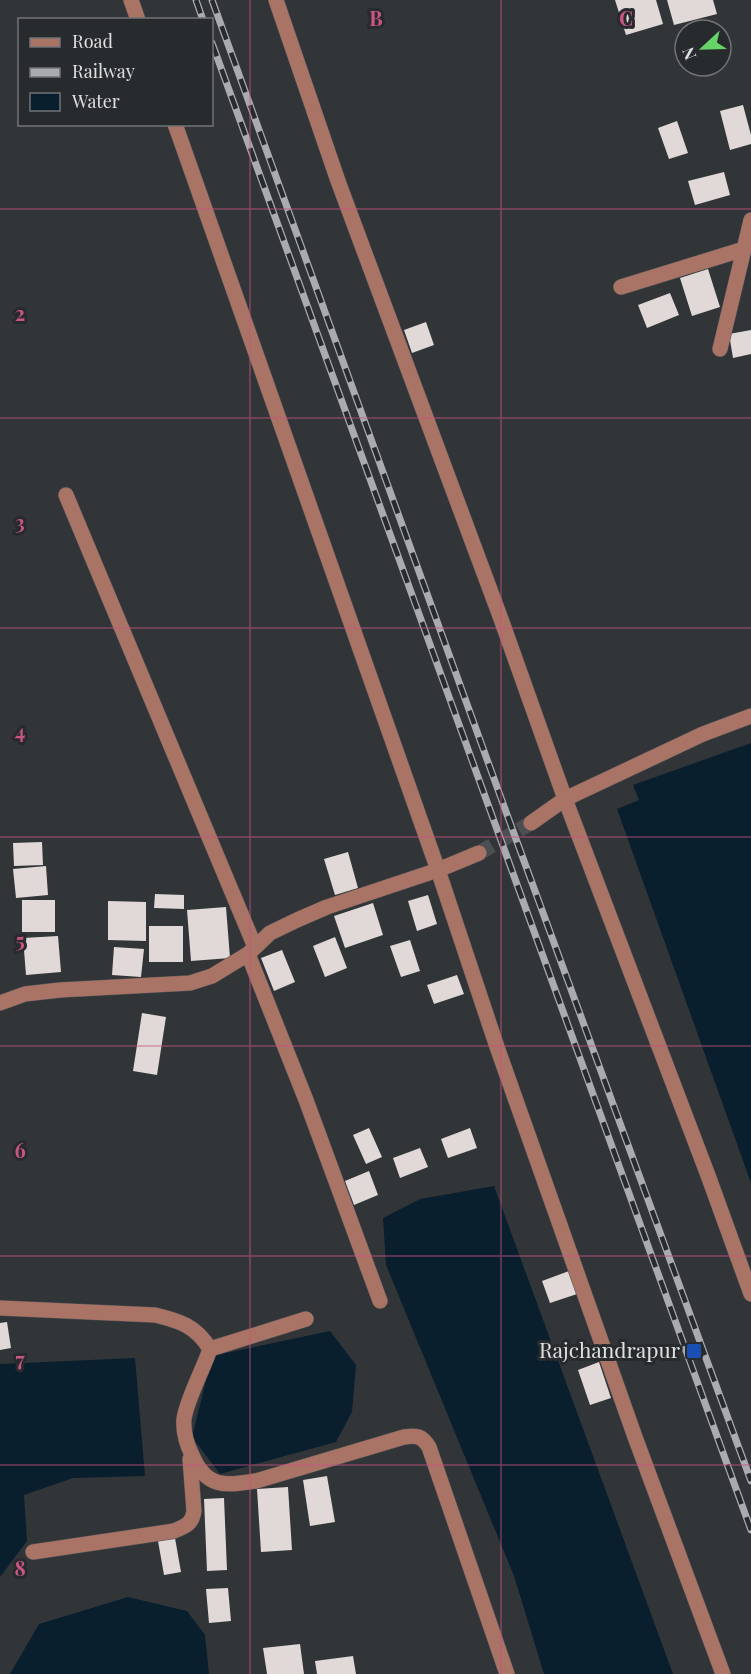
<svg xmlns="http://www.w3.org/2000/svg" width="751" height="1674" font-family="'Playfair Display',serif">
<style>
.water{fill:#091f2e}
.building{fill:#e0d9d7}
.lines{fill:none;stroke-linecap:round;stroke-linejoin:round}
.minor-tunnel{stroke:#4c4f52;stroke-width:15;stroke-dasharray:15 8;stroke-linecap:butt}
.minor-casing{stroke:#515457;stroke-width:16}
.minor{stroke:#a97365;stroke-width:15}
.rail-casing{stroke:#a9abae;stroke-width:7}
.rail{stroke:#282b2e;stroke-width:4.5;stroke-dasharray:14;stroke-linecap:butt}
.grid{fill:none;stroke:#ca5484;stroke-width:1.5;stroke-opacity:0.55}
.transit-dot{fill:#1a4fb4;stroke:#282b2e;stroke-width:2}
.labels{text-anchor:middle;stroke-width:6;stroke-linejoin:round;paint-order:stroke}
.poi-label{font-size:21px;fill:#dee0e2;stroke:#282b2e;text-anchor:end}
.grid-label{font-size:20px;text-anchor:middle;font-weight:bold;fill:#ca5484;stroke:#282b2e;stroke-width:6;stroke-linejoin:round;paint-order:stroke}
</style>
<rect width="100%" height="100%" fill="#323538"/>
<path class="water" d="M 751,743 L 751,1183 L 617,809 L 639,800 L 633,785 Z
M 494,1186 L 673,1674 L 544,1674 L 514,1576 L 386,1265 L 383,1218 L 420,1199 Z
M 330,1331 L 356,1365 L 352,1412 L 336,1442 L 220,1474 L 192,1437 L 212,1356 Z
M 135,1358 L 145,1476 L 73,1478 L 24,1495 L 27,1541 L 0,1577 L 0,1364 Z
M 128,1597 L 187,1611 L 205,1635 L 209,1674 L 10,1674 L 39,1624 Z"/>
<path class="building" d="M 615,0 L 656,0 L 663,24 L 626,35 Z
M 667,0 L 713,0 L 717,14 L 674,25 Z
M 743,105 L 751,135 L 751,144 L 730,150 L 720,111 Z
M 677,121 L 688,153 L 669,159 L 658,128 Z
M 724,172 L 730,195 L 695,205 L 688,181 Z
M 708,269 L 720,307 L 692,316 L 680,278 Z
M 670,293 L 679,315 L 647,328 L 638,305 Z
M 426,322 L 434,345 L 412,353 L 404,330 Z
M 751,330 L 751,354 L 733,358 L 729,334 Z
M 42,842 L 43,865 L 14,866 L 13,843 Z
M 348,852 L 358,888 L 335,895 L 324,859 Z
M 46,866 L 48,895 L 16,898 L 13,869 Z
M 155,894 L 184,895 L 184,909 L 154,908 Z
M 428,895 L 437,924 L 417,931 L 408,901 Z
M 22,900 L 55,900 L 55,932 L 22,932 Z
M 108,901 L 146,902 L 146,941 L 108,940 Z
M 373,903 L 383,935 L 345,948 L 334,916 Z
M 226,907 L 230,958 L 191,961 L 187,910 Z
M 149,926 L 183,926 L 183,962 L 149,962 Z
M 58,936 L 61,972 L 26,975 L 23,938 Z
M 335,937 L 347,968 L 325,977 L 313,946 Z
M 410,940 L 420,971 L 401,977 L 390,946 Z
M 114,947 L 144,949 L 141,977 L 112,975 Z
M 282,950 L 295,982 L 274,991 L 261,958 Z
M 457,975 L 464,994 L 434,1004 L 427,985 Z
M 142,1013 L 166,1017 L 157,1075 L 133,1071 Z
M 369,1128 L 382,1157 L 366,1164 L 353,1135 Z
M 470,1128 L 477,1148 L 448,1158 L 441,1139 Z
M 420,1148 L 428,1167 L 400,1178 L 393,1158 Z
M 369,1171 L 378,1195 L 354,1205 L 345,1181 Z
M 569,1271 L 577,1294 L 550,1303 L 542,1281 Z
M 7,1322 L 11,1348 L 0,1350 L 0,1323 Z
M 599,1362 L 611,1398 L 590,1405 L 578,1370 Z
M 327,1476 L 335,1522 L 310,1526 L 303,1480 Z
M 288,1487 L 292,1550 L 261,1552 L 257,1489 Z
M 224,1498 L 227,1570 L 207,1571 L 204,1499 Z
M 175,1538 L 181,1572 L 164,1575 L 158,1541 Z
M 228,1588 L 231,1621 L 209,1623 L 206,1589 Z
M 300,1644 L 304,1674 L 267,1674 L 263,1648 Z
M 353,1656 L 356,1674 L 317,1674 L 315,1661 Z"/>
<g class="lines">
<path class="minor-tunnel" d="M 479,853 L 531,823"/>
<defs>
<path id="minor" d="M 131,0 L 138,20
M 276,0 L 338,181 L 501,619 L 565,799 L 709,1178 L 751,1294
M 175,124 L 438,870 L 497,1047 L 635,1437 L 723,1674
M 621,287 L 744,249
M 720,349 L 751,220
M 66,495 L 255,947
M 531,823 L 565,799 L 703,734 L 751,716
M 248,954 L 306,1100 L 380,1301
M 0,1003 L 25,994 L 60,990 L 190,983 L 212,976 L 248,954 L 270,933 L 297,920 L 327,907 L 438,870 L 479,853
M 0,1308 L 155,1315 C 180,1321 196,1326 210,1349 C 203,1370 187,1399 184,1419 C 183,1431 187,1445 192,1455 C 206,1488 224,1486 256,1481 L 404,1437 C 417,1435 422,1436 429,1447 L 507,1674
M 210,1349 L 306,1319
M 33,1552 L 174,1531 C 186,1526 192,1524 194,1511 L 190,1459"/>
</defs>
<use href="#minor" class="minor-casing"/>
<use href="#minor" class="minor"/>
<defs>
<path id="rail" d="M 196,0 L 203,20
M 212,0 L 505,809 L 751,1481
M 212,43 L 751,1530"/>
</defs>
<use href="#rail" class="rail-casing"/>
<use href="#rail" class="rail"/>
</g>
<path class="grid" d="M 250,0 L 250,1674M 501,0 L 501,1674M 0,209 L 751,209M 0,418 L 751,418M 0,628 L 751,628M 0,837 L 751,837M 0,1046 L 751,1046M 0,1256 L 751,1256M 0,1465 L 751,1465"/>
<rect class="transit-dot" x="686" y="1343" width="16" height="16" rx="3"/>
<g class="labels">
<g class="poi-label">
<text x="680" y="1358">Rajchandrapur</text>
</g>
</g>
<g class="grid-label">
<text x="376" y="26">B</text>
<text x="626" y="26">C</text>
<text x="20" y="321">2</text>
<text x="20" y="530">3</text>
<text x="20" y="739">4</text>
<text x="20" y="948">5</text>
<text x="20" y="1158">6</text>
<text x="20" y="1367">7</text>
<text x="20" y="1576">8</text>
</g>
<rect x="18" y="18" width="195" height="108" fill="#282b2e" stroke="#717376" stroke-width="1.5"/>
<rect x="30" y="38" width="30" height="9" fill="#a97365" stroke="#717376" stroke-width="1.5"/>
<text x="72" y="48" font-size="18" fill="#dee0e2">Road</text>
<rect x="30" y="68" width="30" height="9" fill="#a9abae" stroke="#717376" stroke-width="1.5"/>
<text x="72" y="78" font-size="18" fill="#dee0e2">Railway</text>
<rect x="30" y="93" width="30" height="18" fill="#091f2e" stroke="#717376" stroke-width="1.5"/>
<text x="72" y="108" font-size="18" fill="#dee0e2">Water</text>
<g transform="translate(703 48) rotate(248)"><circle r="28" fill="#282b2e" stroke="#717376" stroke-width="1.5"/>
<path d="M0-4.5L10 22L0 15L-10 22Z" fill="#66d467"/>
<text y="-9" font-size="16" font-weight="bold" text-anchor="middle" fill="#dee0e2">N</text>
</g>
</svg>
